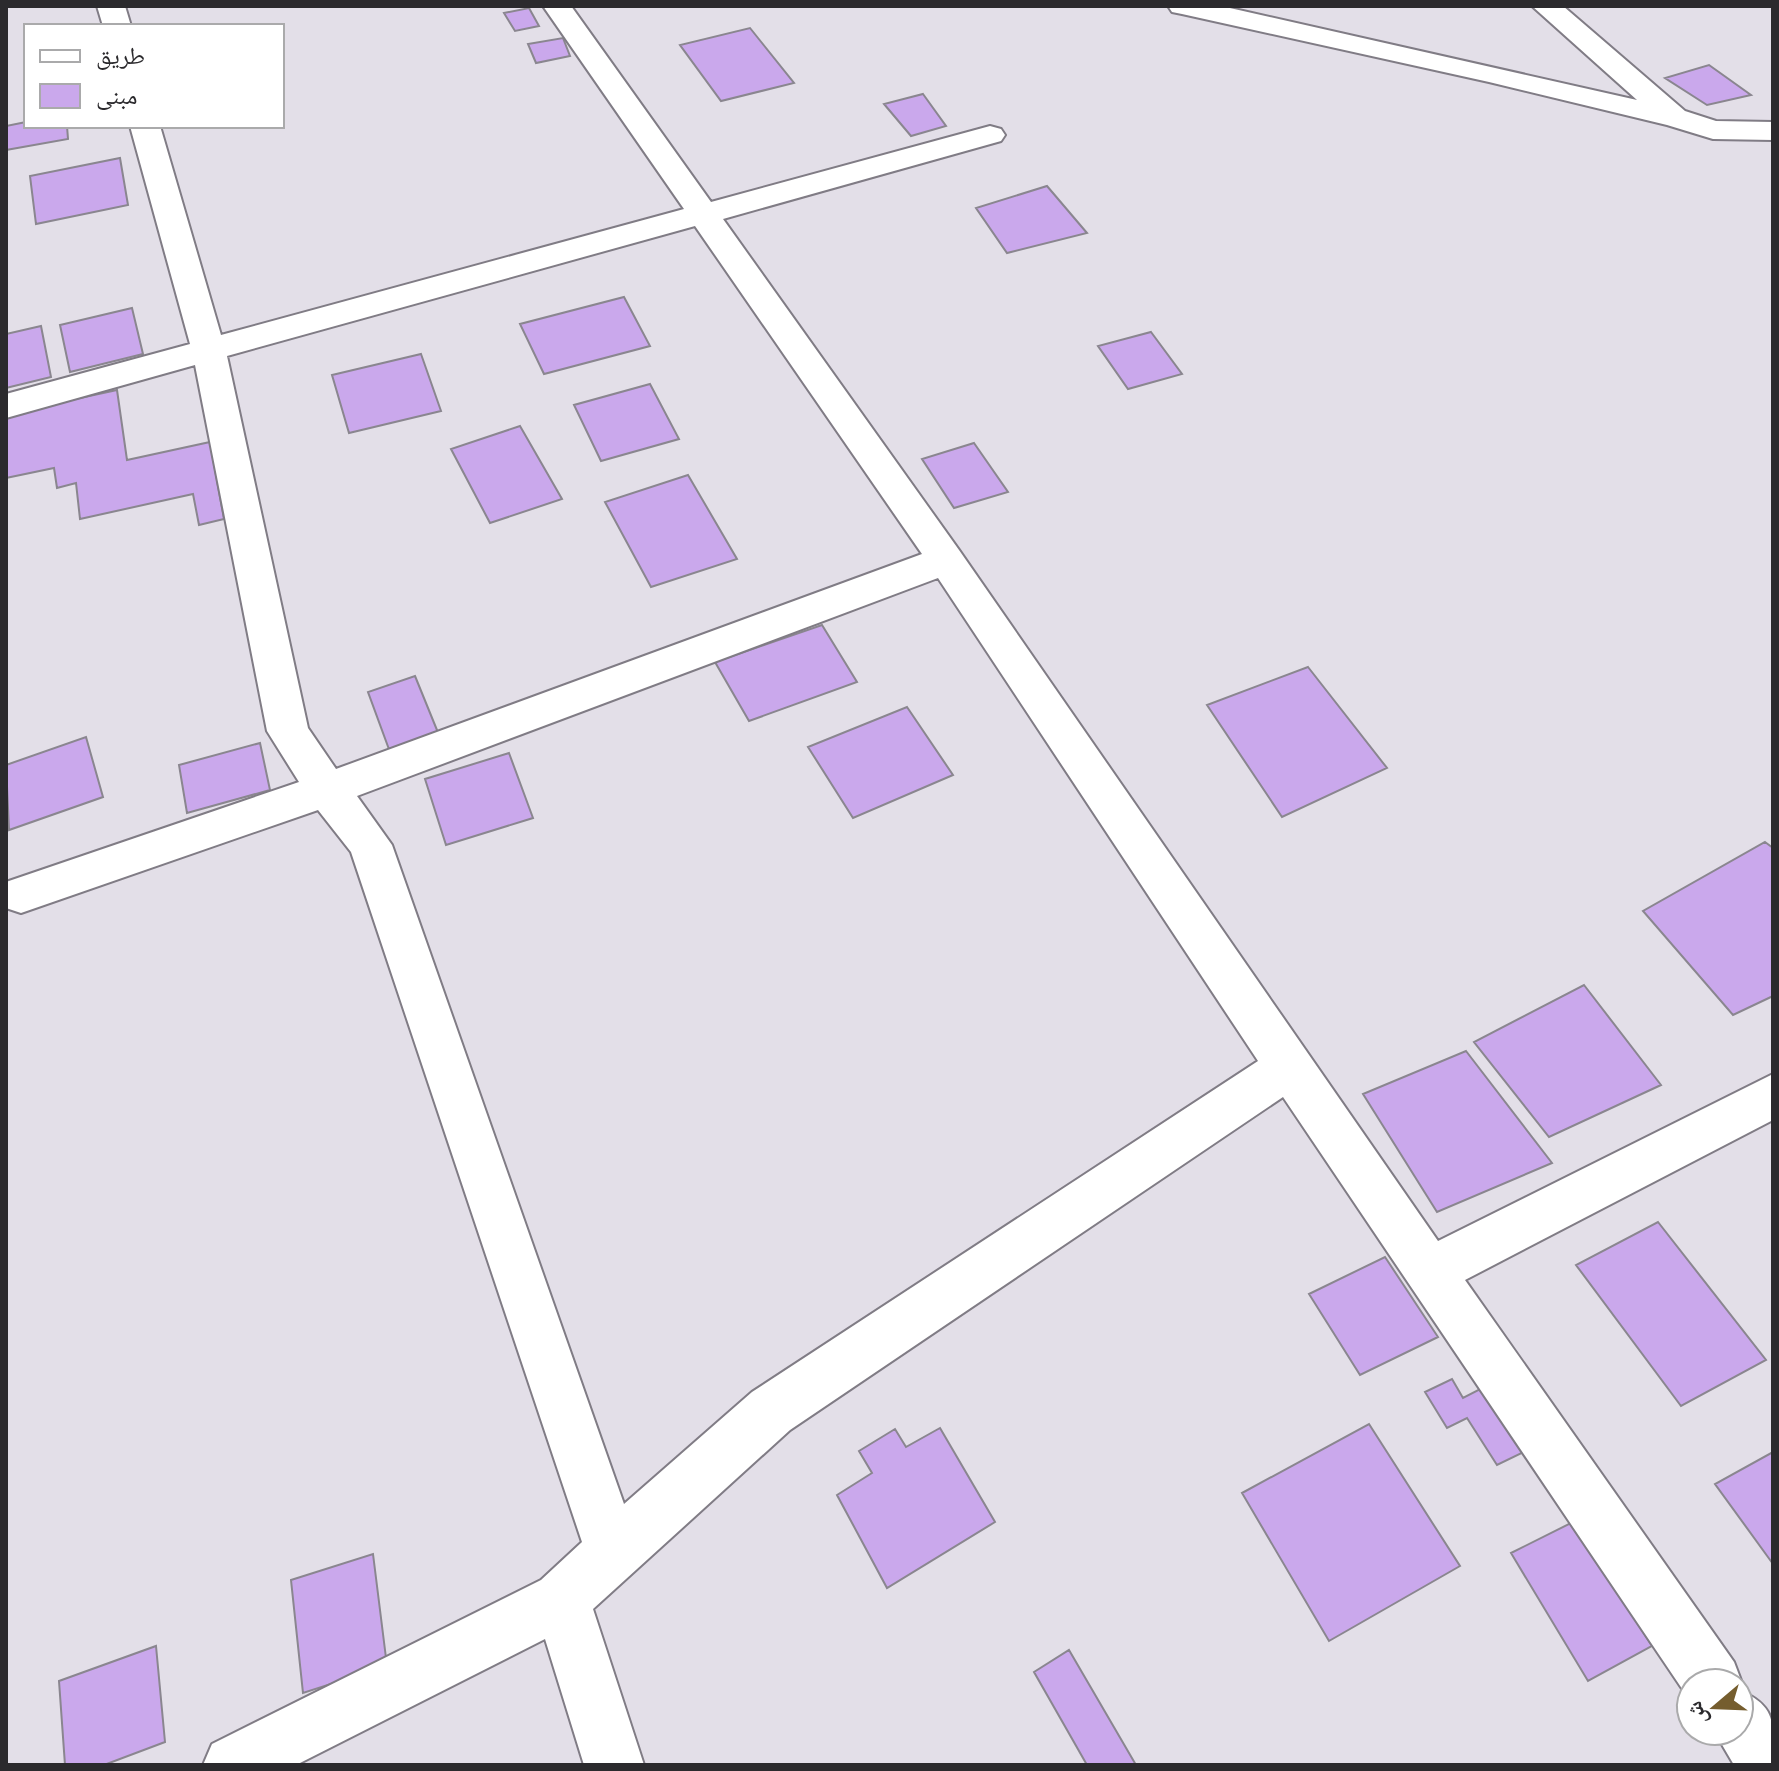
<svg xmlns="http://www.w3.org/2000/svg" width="1779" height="1771" font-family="Poppins,'Noto Naskh Arabic',sans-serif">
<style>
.building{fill:#caa8ec;stroke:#8a868f;stroke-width:2}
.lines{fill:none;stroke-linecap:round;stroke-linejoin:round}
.minor-casing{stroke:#807c85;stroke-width:4}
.minor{fill:#fff;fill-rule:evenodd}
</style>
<rect width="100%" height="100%" fill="#e3dfe8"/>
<path class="building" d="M 529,8 L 539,26 L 515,31 L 504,13 Z
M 750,28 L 794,83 L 721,101 L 680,45 Z
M 563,38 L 570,56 L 536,63 L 528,44 Z
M 1709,65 L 1751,95 L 1707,105 L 1665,78 Z
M 923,94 L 946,126 L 911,136 L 884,104 Z
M 26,122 L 26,126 L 67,126 L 68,139 L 6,150 L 6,126 Z
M 120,158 L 128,205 L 36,224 L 30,176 Z
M 1047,186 L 1087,233 L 1007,253 L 976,208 Z
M 624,297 L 650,346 L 544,374 L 520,324 Z
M 132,308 L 143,354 L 70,372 L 60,325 Z
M 41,326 L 51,377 L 6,388 L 6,334 Z
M 1151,332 L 1182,374 L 1128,389 L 1098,346 Z
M 421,354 L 441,411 L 349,433 L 332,375 Z
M 650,384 L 679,439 L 601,461 L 574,405 Z
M 117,390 L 127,460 L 210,442 L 224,519 L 199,525 L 193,494 L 80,519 L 76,483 L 57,488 L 54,468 L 6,478 L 6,414 Z
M 520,426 L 562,499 L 490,523 L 451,449 Z
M 974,443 L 1008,492 L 954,508 L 922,459 Z
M 688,475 L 737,559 L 651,587 L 605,502 Z
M 822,625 L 857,682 L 749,721 L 715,662 Z
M 1308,667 L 1387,768 L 1282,817 L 1207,705 Z
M 415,676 L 439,735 L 390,752 L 368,692 Z
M 907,707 L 953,775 L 853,818 L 808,747 Z
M 86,737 L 103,797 L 9,830 L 6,765 Z
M 260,743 L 270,790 L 187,813 L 179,765 Z
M 509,753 L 533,818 L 446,845 L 425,779 Z
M 1765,842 L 1773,848 L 1773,996 L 1733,1015 L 1643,911 Z
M 1584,985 L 1661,1085 L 1549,1137 L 1474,1042 Z
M 1466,1051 L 1552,1163 L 1437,1212 L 1363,1094 Z
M 1658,1222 L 1766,1360 L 1681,1406 L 1576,1265 Z
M 1385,1257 L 1438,1337 L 1360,1375 L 1309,1294 Z
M 1452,1379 L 1463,1398 L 1490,1384 L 1532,1448 L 1497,1465 L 1467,1418 L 1447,1428 L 1425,1392 Z
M 1369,1424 L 1460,1566 L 1329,1641 L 1242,1493 Z
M 940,1428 L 995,1522 L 887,1588 L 837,1495 L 872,1473 L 859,1451 L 895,1429 L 906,1447 Z
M 1773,1452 L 1773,1564 L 1715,1484 Z
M 1573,1522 L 1652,1646 L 1588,1681 L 1511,1553 Z
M 373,1554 L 387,1666 L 303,1693 L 291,1580 Z
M 156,1646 L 165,1742 L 104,1765 L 65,1765 L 59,1681 Z
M 1069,1650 L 1136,1765 L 1087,1765 L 1034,1672 Z"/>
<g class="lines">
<defs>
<path id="minor" d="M 97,6 L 125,6 L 131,26 L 103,26 Z
M 543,6 L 571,6 L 711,202 L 979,129 L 990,126 L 1001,129 L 1005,135 L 1001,141 L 723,219 L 959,550 L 1438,1241 L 1773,1074 L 1773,1120 L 1465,1280 L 1734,1662 L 1742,1683 L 1739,1690 C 1779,1707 1773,1726 1773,1765 L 1734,1765 L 1714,1731 L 1739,1731 L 1739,1683 L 1691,1683 L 1691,1702 L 1283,1097 L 790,1430 L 593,1609 L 644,1765 L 584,1765 L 545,1639 L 296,1765 L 203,1765 L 212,1744 L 541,1580 L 582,1542 L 351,852 L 318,810 L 21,913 L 6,908 L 6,882 L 299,782 L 267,731 L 195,365 L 6,418 L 6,394 L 190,344 L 130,126 L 160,126 L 221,335 L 684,209 ZM 695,226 L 922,554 L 336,769 L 308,728 L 227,356 ZM 938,578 L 1258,1061 L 752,1392 L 624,1504 L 392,845 L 357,796 Z
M 1168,6 L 1221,6 L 1637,100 L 1532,6 L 1563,6 L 1685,111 L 1716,121 L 1773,122 L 1773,140 L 1713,139 L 1667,125 L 1489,82 L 1182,14 L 1172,12 Z"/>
</defs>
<use href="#minor" class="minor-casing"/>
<use href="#minor" class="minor"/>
</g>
<rect width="1779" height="1771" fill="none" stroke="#2b2a2d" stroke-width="16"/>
<rect x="24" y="24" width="260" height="104" fill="#ffffff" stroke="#aaaaab" stroke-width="2"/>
<rect x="40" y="50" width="40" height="12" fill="#ffffff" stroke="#aaaaab" stroke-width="2"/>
<text x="96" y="64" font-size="24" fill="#2b2a2d">طريق</text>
<rect x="40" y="84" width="40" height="24" fill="#caa8ec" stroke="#aaaaab" stroke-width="2"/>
<text x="96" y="104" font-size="24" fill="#2b2a2d">مبنى</text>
<g transform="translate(1715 1707) rotate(251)"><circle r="38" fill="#ffffff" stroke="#aaaaab" stroke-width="2"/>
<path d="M0-6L14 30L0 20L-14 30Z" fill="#755d2e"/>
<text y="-12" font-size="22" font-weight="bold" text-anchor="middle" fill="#2b2a2d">ش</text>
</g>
</svg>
